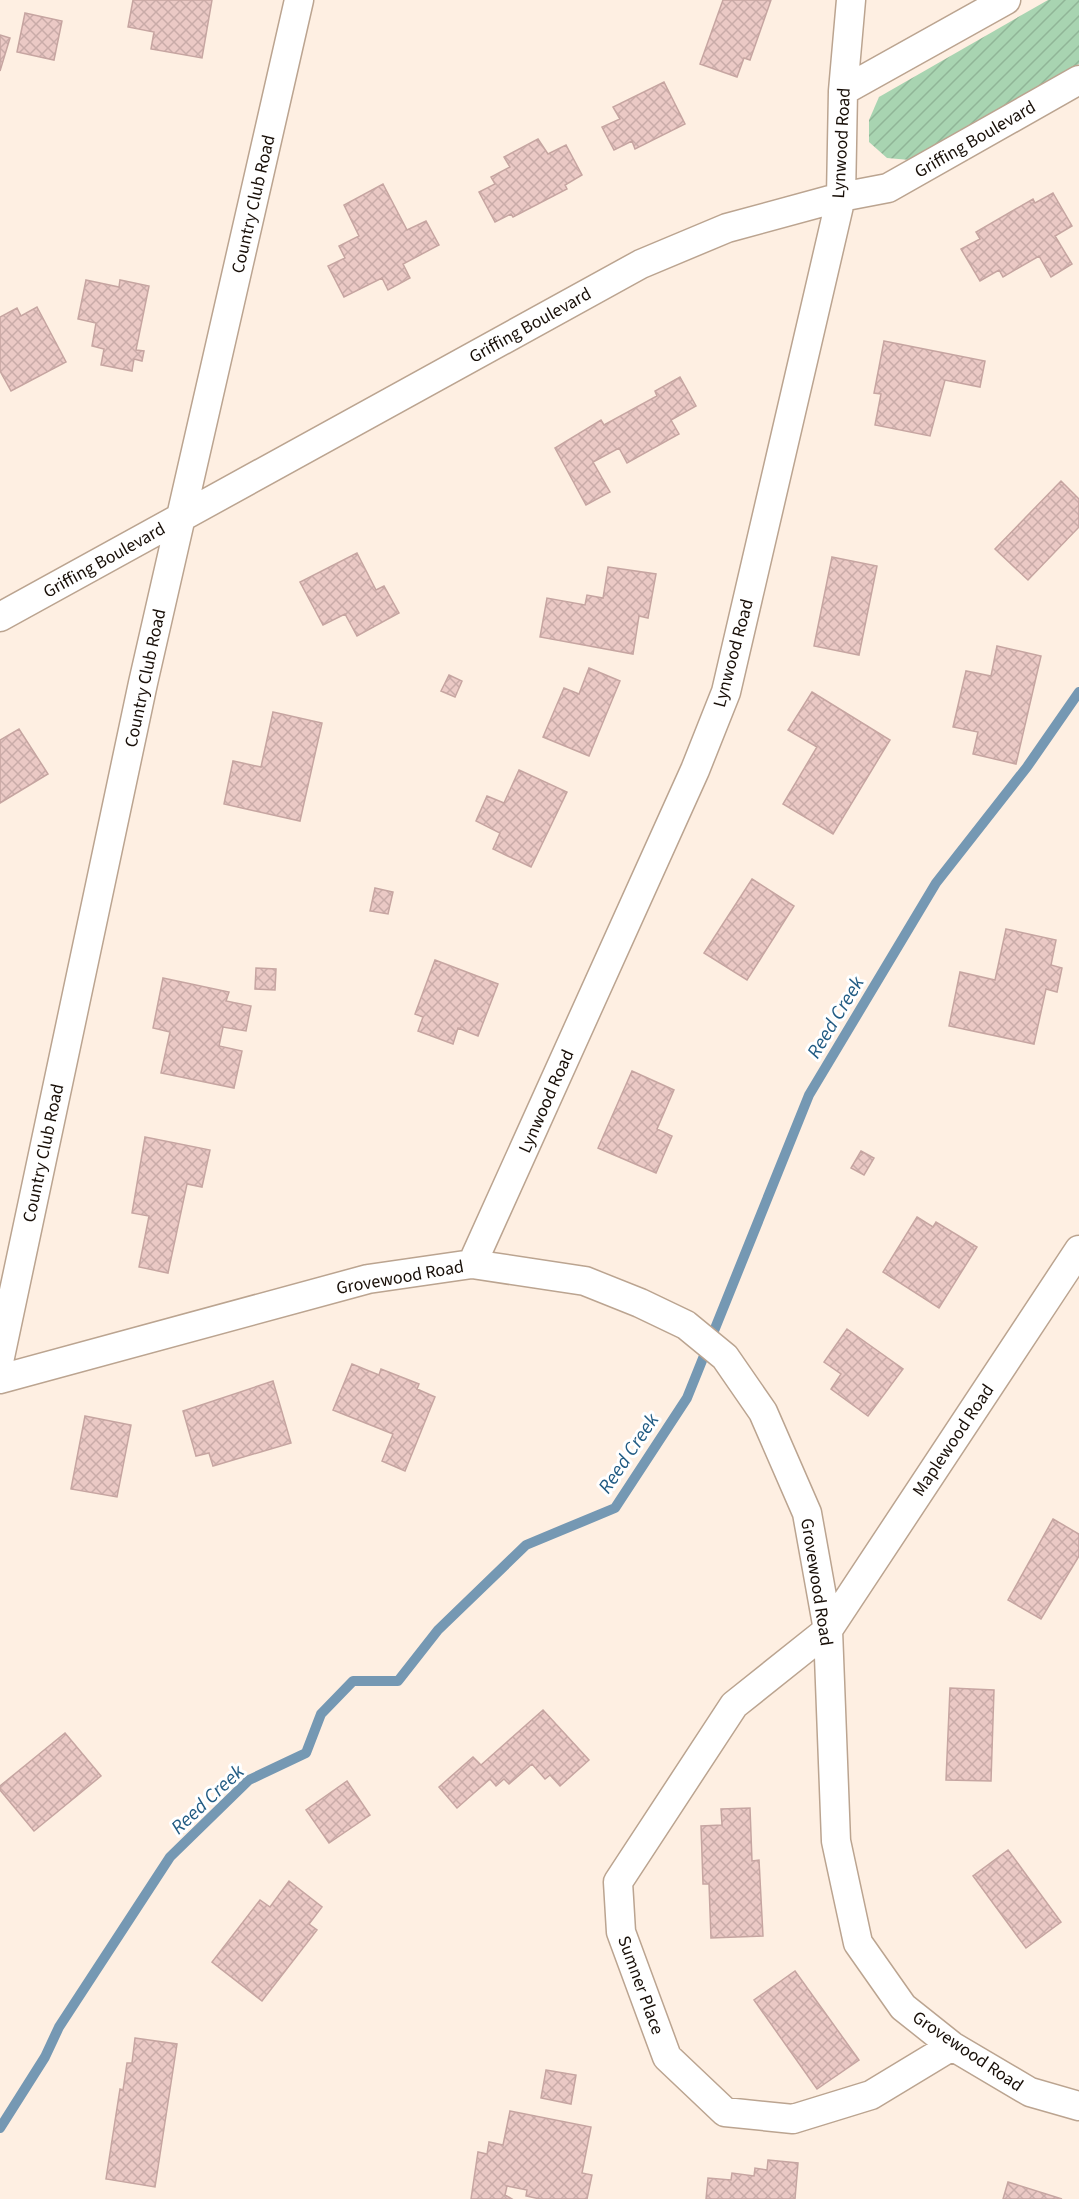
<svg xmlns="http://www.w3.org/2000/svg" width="1079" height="2199" font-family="'Source Sans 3',sans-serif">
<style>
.garden{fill:url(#garden-furrows)}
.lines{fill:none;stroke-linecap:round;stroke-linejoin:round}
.stream{stroke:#7598b3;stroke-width:10}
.building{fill:url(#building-cross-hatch);stroke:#c6a5a1;stroke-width:1.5}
.street-casing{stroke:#bba490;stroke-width:31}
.street{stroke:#fff;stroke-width:28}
.labels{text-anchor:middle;stroke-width:6;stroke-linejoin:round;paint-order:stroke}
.street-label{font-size:18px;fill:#180f08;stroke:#fff}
.water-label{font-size:20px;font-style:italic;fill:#215b83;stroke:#fff}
</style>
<defs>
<pattern id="garden-furrows" width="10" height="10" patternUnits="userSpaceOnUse" patternTransform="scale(1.5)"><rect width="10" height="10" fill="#a8d4b1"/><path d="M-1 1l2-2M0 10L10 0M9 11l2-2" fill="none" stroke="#90b597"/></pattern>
<pattern id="building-cross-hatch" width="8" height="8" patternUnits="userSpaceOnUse" patternTransform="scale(1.5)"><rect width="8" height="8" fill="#ebc9c5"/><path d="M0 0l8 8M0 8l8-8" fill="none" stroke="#c9aba8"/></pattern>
</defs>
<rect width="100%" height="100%" fill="#feefe2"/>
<path class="garden" d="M 1048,0 L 1079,0 L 1079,64 L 910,160 L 887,158 L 869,142 L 869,120 L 879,97 Z"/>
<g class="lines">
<path class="stream" d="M 0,2128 L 45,2057 L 59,2027 L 170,1857 L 249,1780 L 306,1753 L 321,1714 L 353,1681 L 398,1681 L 438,1630 L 526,1545 L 615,1508 L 687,1398 L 809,1095 L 936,883 L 1027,767 L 1079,692"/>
</g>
<path class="building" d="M 133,0 L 212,0 L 202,58 L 151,49 L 154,32 L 128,27 Z
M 723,0 L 771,0 L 750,60 L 744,58 L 737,77 L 700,64 Z
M 25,13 L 62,21 L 54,60 L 17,52 Z
M 0,35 L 10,38 L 0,71 Z
M 664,82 L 685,124 L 635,149 L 632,141 L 614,150 L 602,127 L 620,119 L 613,107 Z
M 538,139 L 548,154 L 566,145 L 582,175 L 565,185 L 567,189 L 513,217 L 511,214 L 495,222 L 479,192 L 495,184 L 491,177 L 510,167 L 504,157 Z
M 383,184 L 407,230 L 426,221 L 439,245 L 403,264 L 410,278 L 388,290 L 382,278 L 344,297 L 328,266 L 345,258 L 339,246 L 359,236 L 344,205 Z
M 1053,193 L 1072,226 L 1055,236 L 1072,264 L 1051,277 L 1039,256 L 1003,277 L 999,270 L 980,281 L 961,249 L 980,239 L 976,232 L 1033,199 L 1035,203 Z
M 86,280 L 119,287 L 120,280 L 149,286 L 136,350 L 144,351 L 142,361 L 134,359 L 132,371 L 101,365 L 104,349 L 92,346 L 96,323 L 78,319 Z
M 37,307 L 66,362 L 11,391 L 0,371 L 0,317 L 17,308 L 21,316 Z
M 884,341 L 985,361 L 980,387 L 945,380 L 930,436 L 875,425 L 881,394 L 874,393 Z
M 680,377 L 696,406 L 671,420 L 679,434 L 627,463 L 619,448 L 593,462 L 610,492 L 586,505 L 555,448 L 601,420 L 604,425 L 657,396 L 655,391 Z
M 1061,481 L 1079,499 L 1079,527 L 1028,580 L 995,549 Z
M 357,553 L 376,590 L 384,586 L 399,613 L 357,636 L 345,614 L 323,625 L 300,582 Z
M 832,557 L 877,566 L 859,655 L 814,646 Z
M 608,567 L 656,574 L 648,618 L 639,616 L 633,654 L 540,637 L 547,598 L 585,605 L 587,595 L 603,598 Z
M 997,646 L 1041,656 L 1016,764 L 973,754 L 978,732 L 953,727 L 966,671 L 991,676 Z
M 589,668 L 620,681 L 589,756 L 543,737 L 564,688 L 579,694 Z
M 449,675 L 462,681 L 455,697 L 441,691 Z
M 812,692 L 890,740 L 833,834 L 783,804 L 817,747 L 788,730 Z
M 273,712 L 322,723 L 300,821 L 224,804 L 233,761 L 261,767 Z
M 19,729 L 48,774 L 0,803 L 0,740 Z
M 519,770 L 567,792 L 531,867 L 493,849 L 500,833 L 476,821 L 487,796 L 504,803 Z
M 752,879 L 794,906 L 747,980 L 704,953 Z
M 375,888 L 393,892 L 388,914 L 370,911 Z
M 1006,929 L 1056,940 L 1051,965 L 1062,968 L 1057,992 L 1046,989 L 1034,1044 L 949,1026 L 960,972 L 995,980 Z
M 435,960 L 498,984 L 478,1036 L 458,1028 L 453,1044 L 418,1031 L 423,1017 L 415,1014 Z
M 256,968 L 276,969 L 275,990 L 255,989 Z
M 163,978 L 229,992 L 226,1001 L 251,1006 L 246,1031 L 223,1027 L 219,1046 L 242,1051 L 234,1088 L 161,1073 L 170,1032 L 153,1028 Z
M 632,1071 L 674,1090 L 657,1129 L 672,1136 L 656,1173 L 598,1148 Z
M 145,1137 L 210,1150 L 202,1187 L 187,1184 L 168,1273 L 139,1267 L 149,1216 L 132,1213 Z
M 861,1151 L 874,1158 L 864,1175 L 851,1168 Z
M 917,1217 L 933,1227 L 936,1222 L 977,1247 L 939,1308 L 883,1272 Z
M 847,1329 L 903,1369 L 868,1416 L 831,1389 L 841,1374 L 824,1362 Z
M 352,1364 L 379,1375 L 381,1369 L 419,1384 L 417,1389 L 435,1397 L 405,1471 L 382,1461 L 393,1434 L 333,1410 Z
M 273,1381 L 291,1443 L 213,1466 L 209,1453 L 196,1456 L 183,1411 Z
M 85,1416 L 131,1425 L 117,1497 L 71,1489 Z
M 1053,1519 L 1079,1534 L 1079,1556 L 1041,1619 L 1008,1600 Z
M 950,1688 L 994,1690 L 991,1781 L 946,1780 Z
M 543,1710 L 589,1760 L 560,1786 L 550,1775 L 545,1779 L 532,1764 L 509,1784 L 504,1779 L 496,1786 L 490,1779 L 457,1808 L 439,1787 L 473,1757 L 481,1765 Z
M 65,1733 L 101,1776 L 34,1831 L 0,1790 L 0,1786 Z
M 347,1781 L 370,1815 L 329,1843 L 306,1810 Z
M 750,1808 L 752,1861 L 759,1860 L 763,1936 L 711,1938 L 709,1884 L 703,1884 L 701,1826 L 722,1825 L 721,1809 Z
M 1008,1850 L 1061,1922 L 1026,1948 L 973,1876 Z
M 289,1881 L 322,1907 L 309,1924 L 317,1930 L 262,2001 L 212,1962 L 260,1900 L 270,1907 Z
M 795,1971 L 859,2060 L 817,2089 L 754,2000 Z
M 135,2038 L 177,2044 L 155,2187 L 106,2179 L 120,2089 L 123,2090 L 127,2063 L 132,2063 Z
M 546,2070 L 576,2075 L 571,2104 L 541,2098 Z
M 510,2111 L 591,2127 L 582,2173 L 592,2175 L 587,2199 L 540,2199 L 526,2196 L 527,2190 L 507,2186 L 505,2195 L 512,2199 L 471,2199 L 478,2152 L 487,2154 L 489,2142 L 503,2145 Z
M 768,2160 L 798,2163 L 795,2199 L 706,2199 L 708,2178 L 731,2180 L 732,2173 L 754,2176 L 755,2168 L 767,2170 Z
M 1008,2182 L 1062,2199 L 1003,2199 Z"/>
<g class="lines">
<defs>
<path id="street" d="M 843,91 L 1006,0
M 0,617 L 641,264 L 727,228 L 841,197 L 888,188 L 1079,80
M 472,1264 L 695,770 L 726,692 L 841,197 L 843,91 L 851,0
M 0,1357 L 143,683 L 299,0
M 0,1379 L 368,1279 L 472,1264 L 585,1281 L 640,1303 L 686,1325 L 725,1357 L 763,1412 L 807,1513 L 828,1630 L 836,1841 L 858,1943 L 903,2007 L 952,2046 L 1030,2092 L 1079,2106
M 952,2046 L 871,2095 L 793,2119 L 725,2112 L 667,2057 L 621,1932 L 618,1882 L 734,1705 L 828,1630 L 1079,1250"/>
</defs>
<use href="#street" class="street-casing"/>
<use href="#street" class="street"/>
</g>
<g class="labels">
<g class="street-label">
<text transform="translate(975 139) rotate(-30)" y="6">Griffing Boulevard</text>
<text transform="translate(841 143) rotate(-87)" y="6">Lynwood Road</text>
<text transform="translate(253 204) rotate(-77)" y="6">Country Club Road</text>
<text transform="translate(530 325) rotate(-29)" y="6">Griffing Boulevard</text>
<text transform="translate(104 560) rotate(-29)" y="6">Griffing Boulevard</text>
<text transform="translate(733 653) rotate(-75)" y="6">Lynwood Road</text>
<text transform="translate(145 678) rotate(-78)" y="6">Country Club Road</text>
<text transform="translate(546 1101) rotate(-66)" y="6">Lynwood Road</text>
<text transform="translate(43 1153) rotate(-78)" y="6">Country Club Road</text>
<text transform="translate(400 1277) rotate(-10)" y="6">Grovewood Road</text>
<text transform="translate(953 1440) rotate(-56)" y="6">Maplewood Road</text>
<text transform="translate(817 1582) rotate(81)" y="6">Grovewood Road</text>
<text transform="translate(641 1985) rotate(70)" y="6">Sumner Place</text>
<text transform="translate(968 2051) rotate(34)" y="6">Grovewood Road</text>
</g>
<g class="water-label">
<text transform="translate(835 1017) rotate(-59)" y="7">Reed Creek</text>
<text transform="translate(628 1453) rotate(-56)" y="7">Reed Creek</text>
<text transform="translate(207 1799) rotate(-43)" y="7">Reed Creek</text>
</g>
</g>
</svg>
